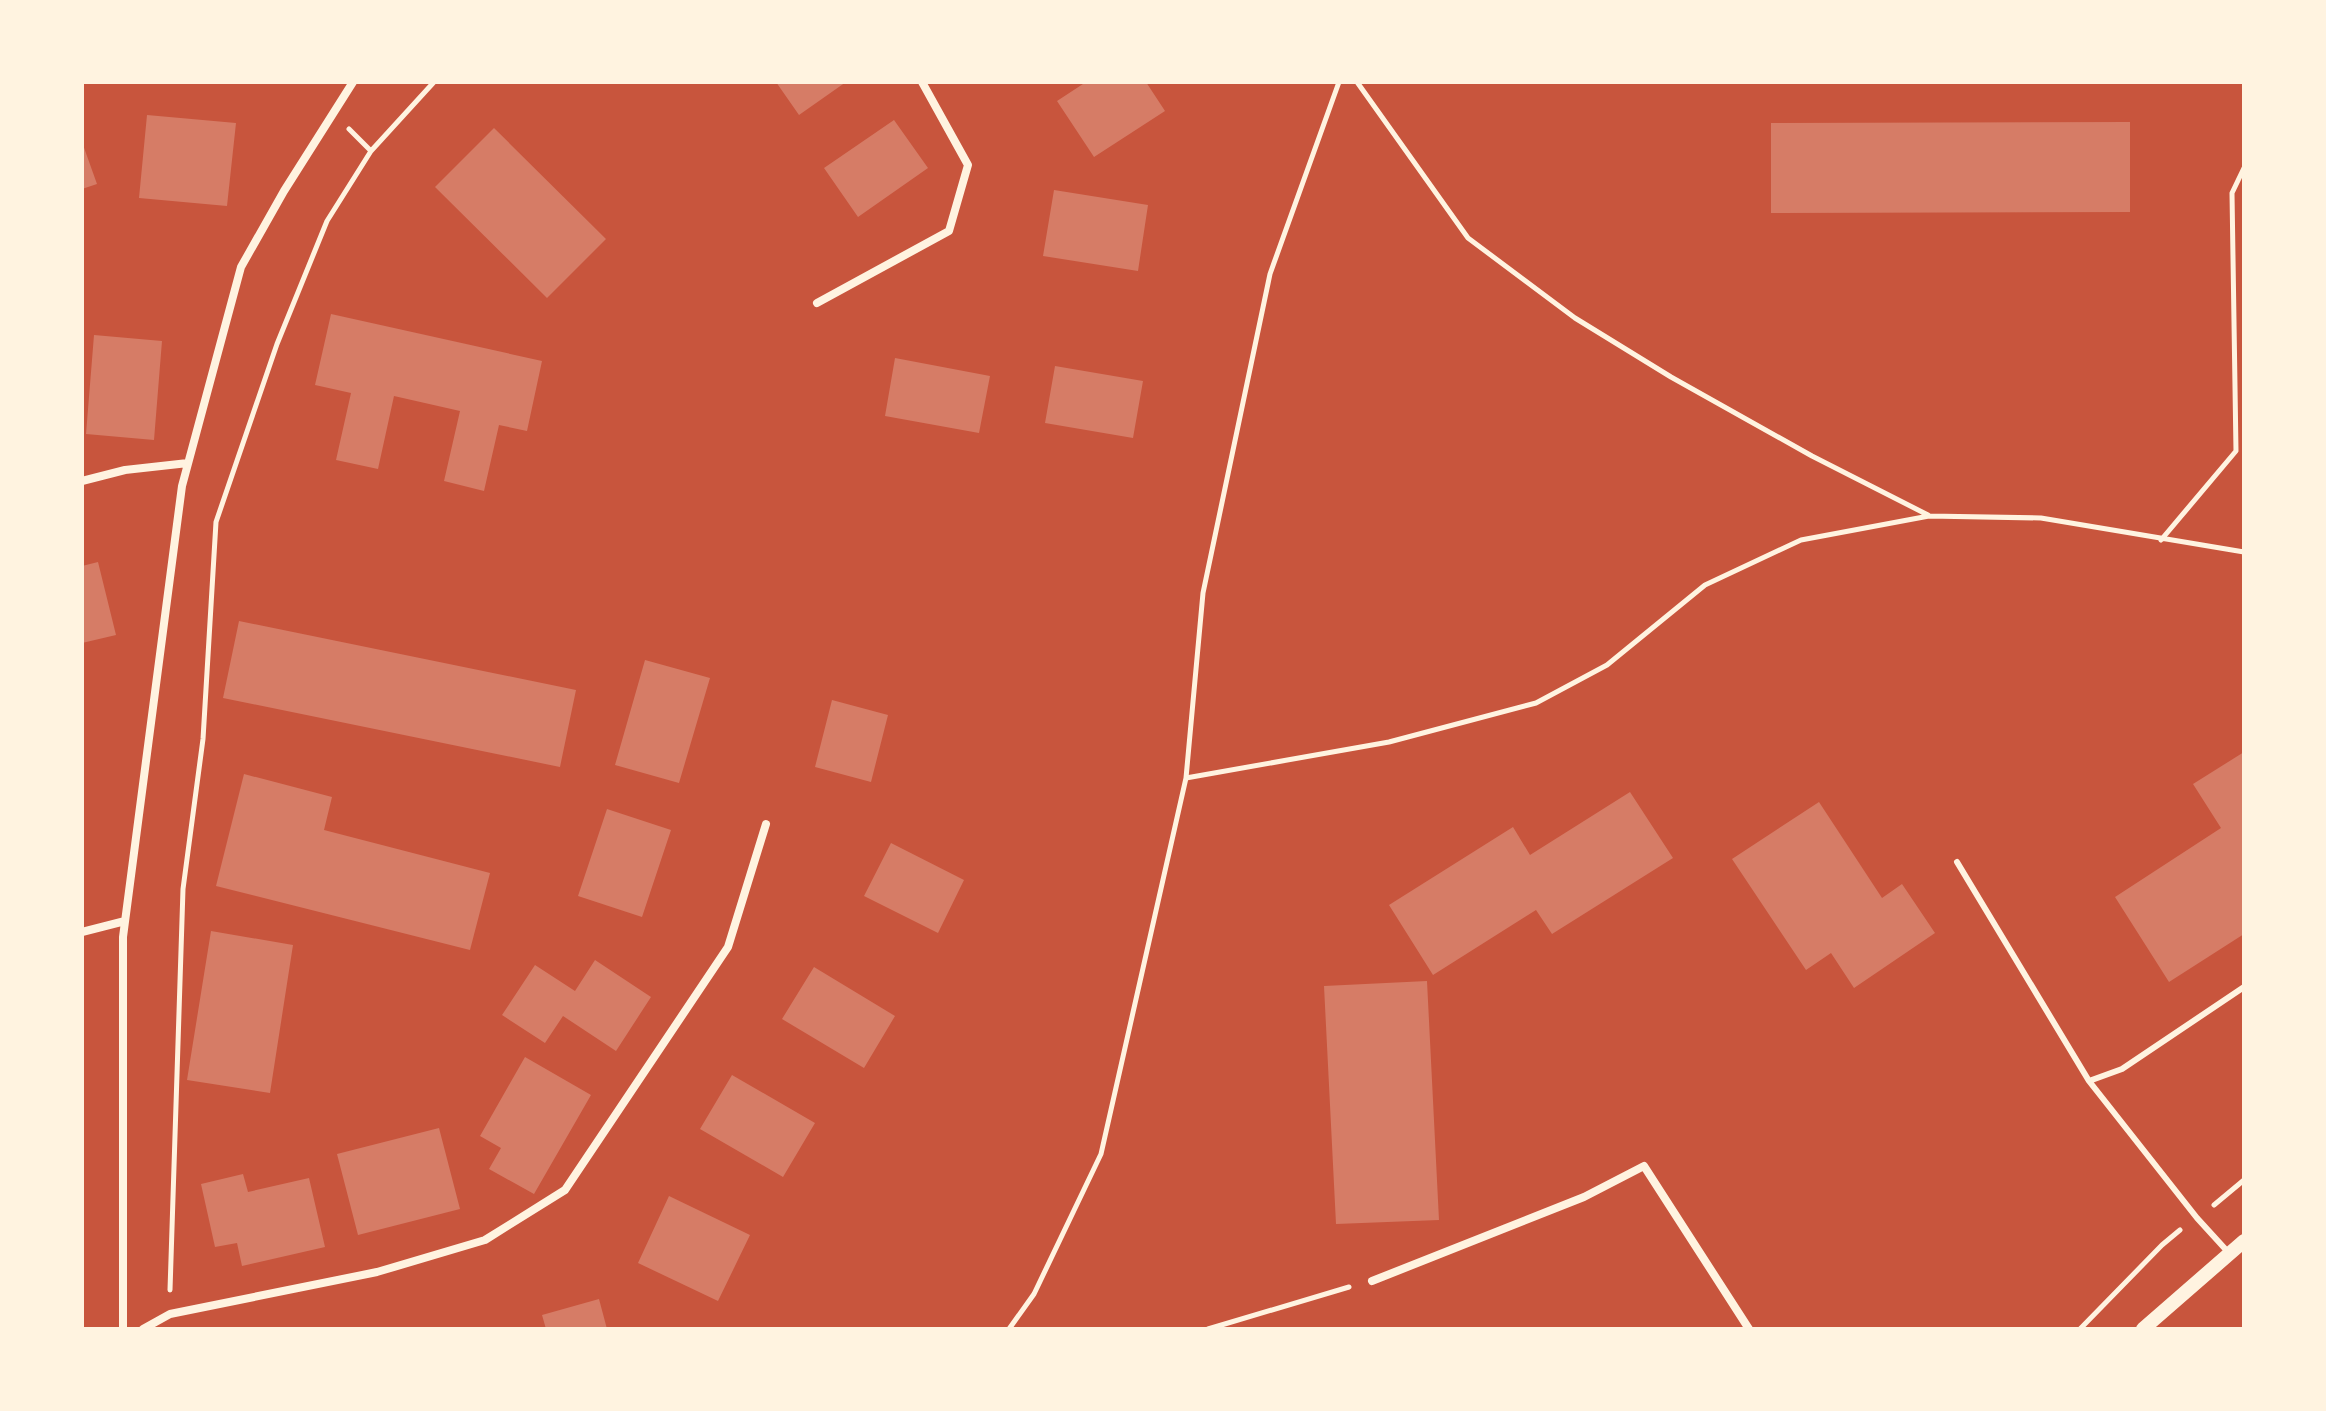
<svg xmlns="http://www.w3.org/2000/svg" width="2326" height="1411" font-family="Mulish,sans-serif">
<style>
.building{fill:#d67c66}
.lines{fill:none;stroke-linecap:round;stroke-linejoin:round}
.path{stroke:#fff3e0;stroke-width:5}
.service{stroke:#fff3e0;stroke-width:6}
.minor{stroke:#fff3e0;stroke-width:8}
.tertiary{stroke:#fff3e0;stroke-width:14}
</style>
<rect width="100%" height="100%" fill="#c8553d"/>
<path class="building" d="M 776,82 L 846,82 L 799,115 Z
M 1086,82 L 1146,82 L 1165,111 L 1094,157 L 1057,101 Z
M 147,115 L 236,123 L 227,206 L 139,198 Z
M 894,120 L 928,168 L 858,217 L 824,168 Z
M 2130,122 L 2130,212 L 1771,213 L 1771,123 Z
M 494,128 L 606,239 L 547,298 L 435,187 Z
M 82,142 L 97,184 L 82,189 Z
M 1054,190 L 1148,205 L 1138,271 L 1043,256 Z
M 331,314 L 542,361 L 527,431 L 499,425 L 484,491 L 444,481 L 460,411 L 394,396 L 378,469 L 336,460 L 351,393 L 315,385 Z
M 94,335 L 162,341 L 154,440 L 86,434 Z
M 895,358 L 990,376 L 979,433 L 885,416 Z
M 1055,366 L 1143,381 L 1133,438 L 1045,423 Z
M 98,562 L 116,635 L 82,643 L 82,566 Z
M 239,621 L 576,690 L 560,767 L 223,698 Z
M 645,660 L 710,678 L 679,783 L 615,765 Z
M 832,700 L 888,715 L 871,782 L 815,767 Z
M 2244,752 L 2244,934 L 2169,982 L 2115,897 L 2221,828 L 2193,784 Z
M 244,774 L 332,797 L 324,830 L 490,873 L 470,950 L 216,886 Z
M 1630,792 L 1673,858 L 1552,934 L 1536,910 L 1433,975 L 1389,905 L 1513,827 L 1530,855 Z
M 1819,802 L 1882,898 L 1902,884 L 1935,933 L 1854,988 L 1831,953 L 1806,970 L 1732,859 Z
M 607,809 L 671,830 L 642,917 L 578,896 Z
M 891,843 L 964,880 L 938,933 L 864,896 Z
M 211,931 L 293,945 L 270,1093 L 187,1080 Z
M 595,960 L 651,997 L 616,1051 L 563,1016 L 545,1043 L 502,1015 L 535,965 L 575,991 Z
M 814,967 L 895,1016 L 864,1068 L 782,1019 Z
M 1427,981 L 1439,1220 L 1336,1224 L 1324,986 Z
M 525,1057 L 591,1095 L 534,1194 L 489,1169 L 501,1148 L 480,1136 Z
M 732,1075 L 815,1123 L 783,1177 L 700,1129 Z
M 439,1128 L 460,1209 L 358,1235 L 337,1154 Z
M 243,1174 L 248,1192 L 309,1178 L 325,1247 L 242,1266 L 237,1243 L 215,1247 L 201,1184 Z
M 669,1196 L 750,1235 L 718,1301 L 638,1263 Z
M 599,1299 L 607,1329 L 546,1329 L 542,1315 Z"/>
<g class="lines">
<path class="path" d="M 1357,82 L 1468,238 L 1575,318 L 1671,377 L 1812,456 L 1928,515
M 349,129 L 371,151
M 2161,540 L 2236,451 L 2232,193 L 2244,168
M 1186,778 L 1389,742 L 1536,703 L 1607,665 L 1705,585 L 1801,540 L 1929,516 L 2041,518 L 2244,552
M 2214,1205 L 2244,1180
M 170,1290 L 183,889 L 203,739 L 216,522 L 277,344 L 327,221 L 371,151 L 434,82
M 1009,1329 L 1034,1294 L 1101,1154 L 1186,778 L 1203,593 L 1270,274 L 1339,82
M 1208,1329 L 1349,1287
M 2080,1329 L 2162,1245 L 2180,1230"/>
<path class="service" d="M 1957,862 L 2089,1081 L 2122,1069 L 2244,987
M 2089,1081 L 2197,1218 L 2228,1252"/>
<path class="minor" d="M 817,303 L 949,231 L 968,165 L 922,82
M 82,481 L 125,470 L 188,463
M 82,932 L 125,921
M 1372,1281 L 1584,1197 L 1644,1166 L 1749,1329
M 123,1329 L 123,937 L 182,486 L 241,267 L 284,191 L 353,82
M 143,1329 L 170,1314 L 377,1272 L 485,1240 L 565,1190 L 728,947 L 766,824"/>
<path class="tertiary" d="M 2143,1329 L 2244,1241"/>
</g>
<rect width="2326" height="1411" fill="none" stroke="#fff3e0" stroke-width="168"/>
</svg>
